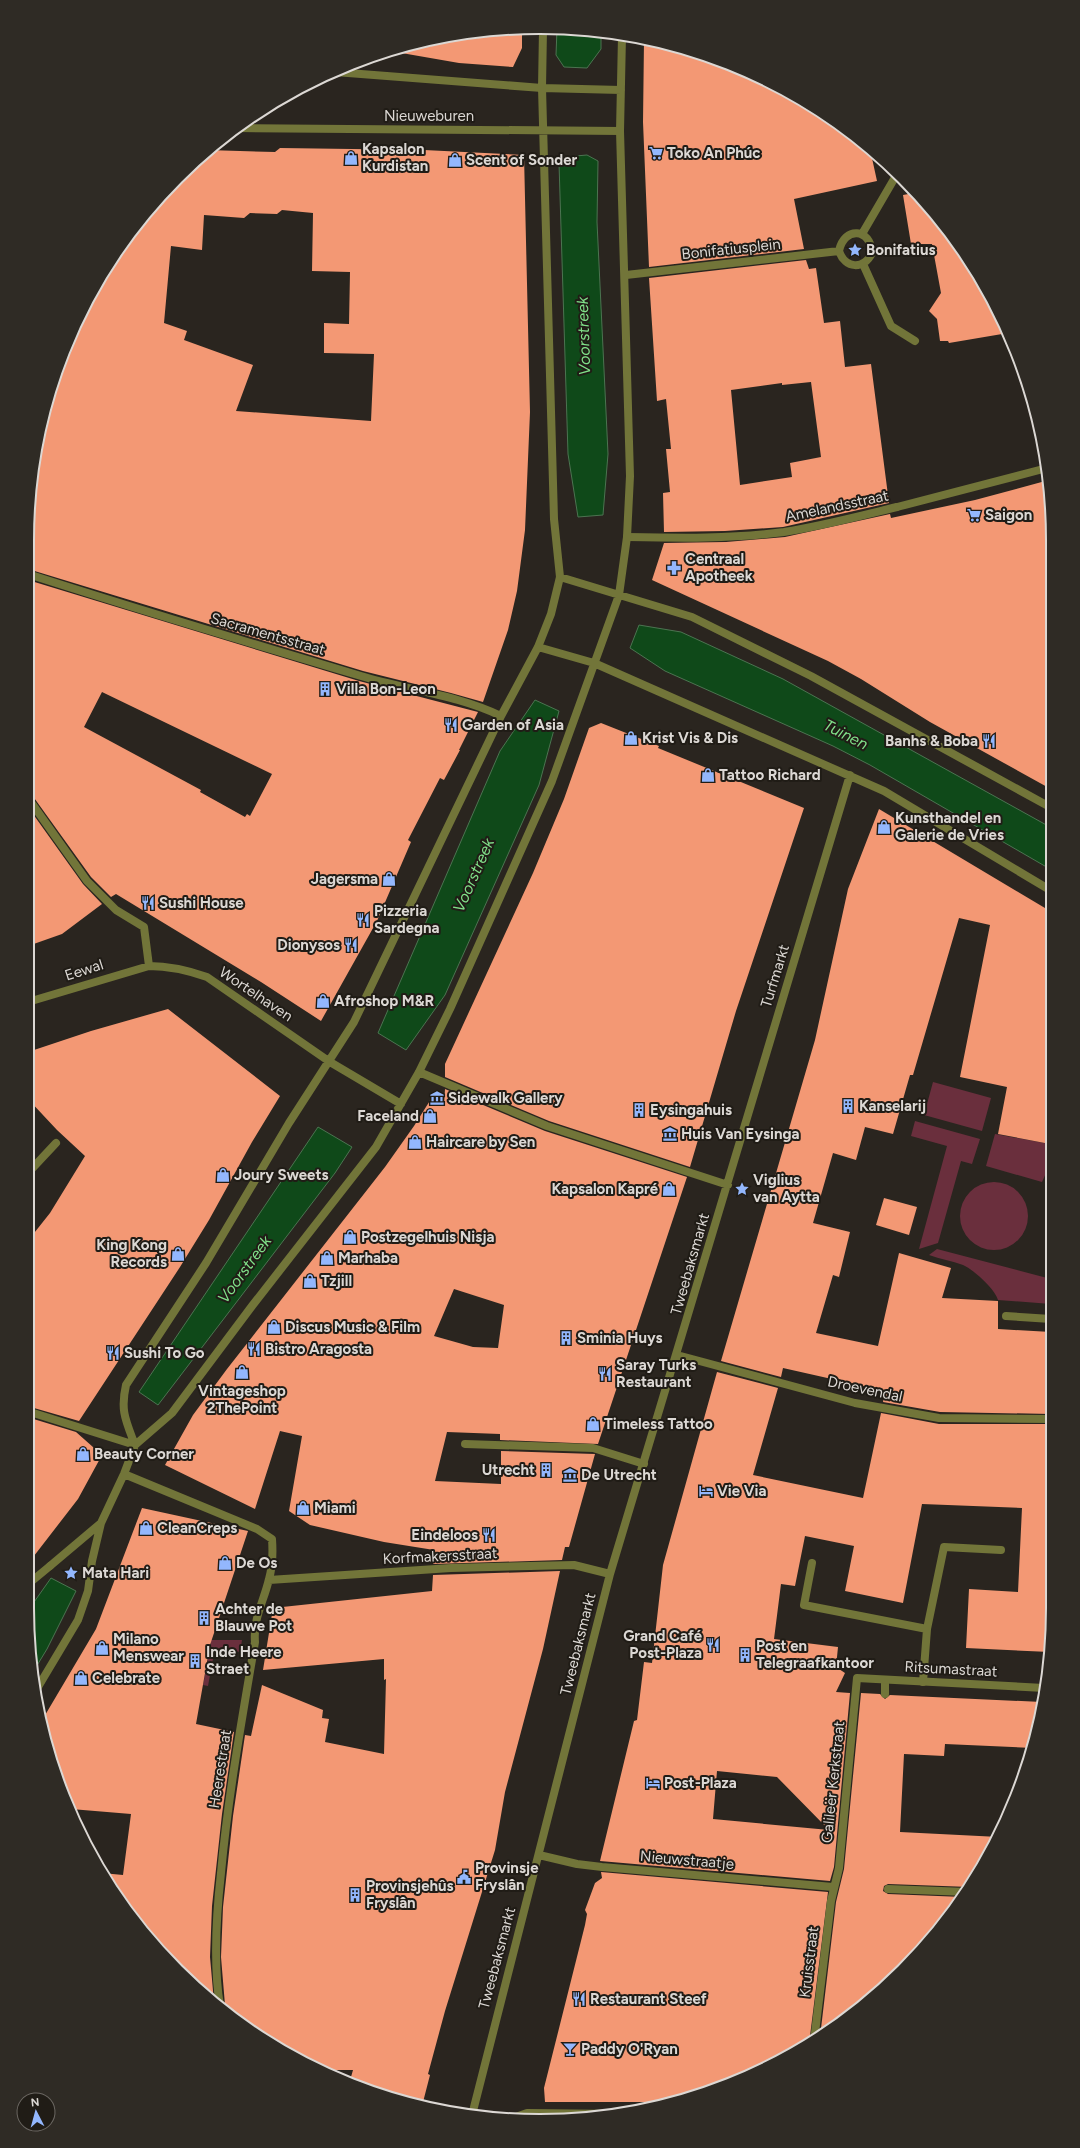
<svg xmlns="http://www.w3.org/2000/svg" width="1080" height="2148" font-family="Figtree,sans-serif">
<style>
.green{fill:#6a2f3d}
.water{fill:#0f4919;stroke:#4c7451}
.building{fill:#f39874;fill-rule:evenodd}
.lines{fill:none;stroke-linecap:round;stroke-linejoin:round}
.service{stroke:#727539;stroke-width:8}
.pedestrian{stroke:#727539;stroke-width:8}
.minor{stroke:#727539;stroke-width:8}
.labels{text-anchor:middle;stroke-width:4;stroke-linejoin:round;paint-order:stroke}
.street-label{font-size:15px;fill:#dcd8d4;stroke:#201c16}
.poi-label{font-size:15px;font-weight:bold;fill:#dcd8d4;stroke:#201c16;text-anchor:start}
.water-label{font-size:16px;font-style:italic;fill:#80e089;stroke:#201c16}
.rim{fill:none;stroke:#dcd8d4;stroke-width:2}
</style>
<rect width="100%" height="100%" fill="#2a251f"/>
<path class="green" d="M 933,1082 L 991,1098 L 982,1131 L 924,1115 Z
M 915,1121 L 980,1139 L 972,1164 L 961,1161 L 938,1243 L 919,1249 L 947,1146 L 911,1136 Z
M 995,1134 L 1050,1144 L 1051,1162 L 1042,1182 L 986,1166 Z
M960 1216a34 34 0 1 1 68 0a34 34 0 1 1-68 0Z
M 937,1249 L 1051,1279 L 1051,1304 L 998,1300 C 995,1289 974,1270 963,1265 C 952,1261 940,1259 929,1255 Z
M 210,1640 L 242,1640 L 240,1652 L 215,1648 L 208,1686 L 203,1685 L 211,1644 Z"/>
<path class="water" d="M 573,28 L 601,33 L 601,49 L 587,68 L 564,67 L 556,55 L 557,29 Z
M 587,155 L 598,161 L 597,222 L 608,454 L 603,515 L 578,517 L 568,454 L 559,163 L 564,157 Z
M 639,625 L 681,632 L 783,679 L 1050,827 L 1050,869 L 870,765 L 833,746 L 665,671 L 630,648 Z
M 535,700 L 559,711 L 539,785 L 445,995 L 406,1050 L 378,1033 L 500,751 Z
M 318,1127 L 352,1147 L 335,1173 L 158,1405 L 139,1392 Z
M 51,1578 L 76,1591 L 47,1649 L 33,1672 L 27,1612 Z"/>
<path class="building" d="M 522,30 L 522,48 L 513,67 L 459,63 L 390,51 L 473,31 Z
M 644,40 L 673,44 L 767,80 L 870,149 L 877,181 L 794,199 L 804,249 L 649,267 L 643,122 Z
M 280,148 L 424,150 L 524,155 L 530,412 L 525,530 L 517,591 L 508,630 L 483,702 L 451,693 L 363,671 L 28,569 L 28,507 L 44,407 L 80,313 L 133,228 L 202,154 L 207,150 L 275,152 ZM 282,210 L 313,213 L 312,271 L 350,272 L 349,324 L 324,323 L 324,353 L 374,354 L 371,421 L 236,411 L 253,365 L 184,340 L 187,331 L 164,323 L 171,246 L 202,250 L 204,215 L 244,218 L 250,213 L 277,214 Z
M 914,193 L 947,228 L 1008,333 L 949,343 L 948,341 L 940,341 L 937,319 L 929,311 L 941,293 L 932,244 L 911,244 L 903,195 Z
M 806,260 L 809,269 L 816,268 L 824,323 L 840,321 L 845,367 L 871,364 L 889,503 L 783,527 L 725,531 L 664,532 L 663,493 L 670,492 L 666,449 L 671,449 L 666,399 L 657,401 L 649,278 ZM 811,382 L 821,457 L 790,463 L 792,477 L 740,485 L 731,390 L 782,383 L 782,385 Z
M 1049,480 L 1049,788 L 930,722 L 861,679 L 828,661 L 652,580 L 664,543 L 726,542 L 785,537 L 890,514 L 891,518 L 975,500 Z
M 28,580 L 359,681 L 478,712 L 459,750 L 460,750 L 444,780 L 440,778 L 408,840 L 411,842 L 377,921 L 321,1021 L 261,982 L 116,894 L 111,897 L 91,877 L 32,795 L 28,793 ZM 102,692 L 272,774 L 250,816 L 247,814 L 245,817 L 200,792 L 201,790 L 84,727 Z
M 601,723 L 659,746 L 658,748 L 804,808 L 736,1011 L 690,1167 L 549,1121 L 445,1077 L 445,1064 L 533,873 L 564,799 L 589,728 Z
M 28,807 L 83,884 L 102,904 L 62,934 L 28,946 Z
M 879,809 L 1050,911 L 1050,1144 L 998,1134 L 1007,1087 L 960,1077 L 990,925 L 959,918 L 913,1075 L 910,1075 L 893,1134 L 865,1127 L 856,1160 L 833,1153 L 813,1223 L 850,1232 L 839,1277 L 833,1275 L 816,1333 L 878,1346 L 899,1253 L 951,1268 L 942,1298 L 998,1301 L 998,1329 L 1051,1332 L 1051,1414 L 940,1412 L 883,1402 L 885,1391 L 783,1368 L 781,1377 L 721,1361 L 815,1040 L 848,889 Z
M 168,1009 L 280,1096 L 252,1142 L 209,1220 L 180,1267 L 79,1421 L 27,1406 L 27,1242 L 50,1213 L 85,1156 L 57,1130 L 28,1099 L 28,1052 L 91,1031 Z
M 445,1089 L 545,1131 L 687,1177 L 598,1444 L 500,1440 L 500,1434 L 447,1432 L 435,1481 L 501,1484 L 501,1451 L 595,1454 L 569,1547 L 565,1547 L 562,1560 L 433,1564 L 434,1550 L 384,1542 L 310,1525 L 289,1511 L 302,1436 L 280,1431 L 255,1509 L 165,1465 L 193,1415 L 227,1369 L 385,1167 L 414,1126 L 431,1099 L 444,1105 ZM 454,1289 L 504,1305 L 498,1348 L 473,1347 L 434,1336 Z
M 884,1198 L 917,1207 L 909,1235 L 876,1225 Z
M 717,1372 L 778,1388 L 753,1475 L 863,1498 L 881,1413 L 939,1424 L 1051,1424 L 1052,1641 L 1050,1652 L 966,1648 L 969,1589 L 1018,1592 L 1022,1508 L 922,1504 L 903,1603 L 845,1591 L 854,1546 L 805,1536 L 795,1586 L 781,1584 L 774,1639 L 838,1647 L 836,1667 L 845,1673 L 836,1692 L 850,1693 L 834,1867 L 830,1881 L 600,1861 L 634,1721 L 637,1720 L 644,1662 L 652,1663 L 663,1565 ZM 717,1771 L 777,1777 L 829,1830 L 713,1819 Z
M 27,1417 L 76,1432 L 102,1455 L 78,1499 L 27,1565 Z
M 142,1508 L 248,1531 L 210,1645 L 196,1724 L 234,1732 L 222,1814 L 212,1906 L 210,1957 L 214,2002 L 202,1994 L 133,1920 L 102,1873 L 123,1875 L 131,1814 L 71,1809 L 54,1773 L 41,1722 L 96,1629 Z
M 560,1571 L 543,1649 L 505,1792 L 495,1850 L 445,2011 L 428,2074 L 430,2075 L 422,2106 L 349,2084 L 353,2070 L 320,2070 L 283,2052 L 224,2010 L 225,2005 L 221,1957 L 223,1907 L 233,1816 L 245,1735 L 251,1736 L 262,1685 L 323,1710 L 322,1718 L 329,1719 L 325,1742 L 384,1754 L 386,1679 L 384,1680 L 384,1659 L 263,1670 L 273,1608 L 432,1591 L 433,1575 Z
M 861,1693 L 880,1694 L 885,1699 L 890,1695 L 1042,1702 L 1033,1748 L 945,1744 L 944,1756 L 904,1754 L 900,1832 L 999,1837 L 970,1887 L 888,1884 L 884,1886 L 883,1891 L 888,1894 L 963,1897 L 903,1971 L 820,2037 L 836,1902 L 844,1869 Z
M 601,1872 L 828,1892 L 809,2044 L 767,2068 L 678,2102 L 545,2102 L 544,2088 L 585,1925 L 587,1914 L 585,1910 L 595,1883 L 602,1878 Z"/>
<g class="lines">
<path class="service" d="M 862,234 L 897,174
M 863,264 L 891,326 L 915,341
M 626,275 L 839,251 C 844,226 871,228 872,253 C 864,270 845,269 839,251
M 627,537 C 680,538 732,539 784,532 C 822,526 860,516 897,507
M 27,1174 L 56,1143
M 1006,1316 L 1051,1319
M 465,1444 L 593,1448 L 644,1464
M 812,1563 L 804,1605 L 927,1629
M 923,1682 L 927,1629 L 944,1547 L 1001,1550
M 885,1694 L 885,1680
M 888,1889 L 967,1892"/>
<path class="pedestrian" d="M 27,1585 L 50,1566
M 507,2120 L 527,2113 L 622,2114"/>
<path class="minor" d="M 335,72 L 542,88 L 621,90
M 238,128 L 620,131
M 897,507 L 1047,468
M 28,574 C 139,610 250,643 361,676 C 407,690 458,695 501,716
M 560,577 L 692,617 L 811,676 L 1050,807
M 538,647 L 594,663 L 884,791 L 1050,890
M 28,798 L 87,881 L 116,910 L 144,927 L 149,966
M 28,1002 L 149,966 C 170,966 187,970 207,977 L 330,1062 L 401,1104
M 419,1072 L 547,1126 L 728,1185
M 677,1355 L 855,1403 L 939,1418 L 1051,1419
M 27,1411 L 135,1445
M 135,1445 C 126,1421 120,1411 126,1385 L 206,1263 L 289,1123 L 354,1022 L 501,716 L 538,647 L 551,614 L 560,577 L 554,519 L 542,88 L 543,29
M 124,1474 L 257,1529 L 272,1539 C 273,1553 273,1565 269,1579 C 264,1601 253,1618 255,1642 C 242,1719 228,1796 221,1873 C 216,1917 213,1963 220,2006
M 50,1566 L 101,1523
M 269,1580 L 451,1568 L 574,1565 L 610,1574
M 35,1692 L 78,1620 L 88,1591 L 92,1561 L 101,1523 L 124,1474 L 135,1445 L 172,1413 L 252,1306 L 376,1147 L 419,1072 L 450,1009 L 552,781 L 619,595 L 627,537 L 630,476 L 620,131 L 622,36
M 539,1855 L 577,1864 L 602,1867 L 833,1887
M 814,2041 L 831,1901 L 839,1868 L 857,1678 L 1044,1688
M 472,2115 L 610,1574 L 850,775"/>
</g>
<defs>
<symbol id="supermarket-bare" viewBox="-9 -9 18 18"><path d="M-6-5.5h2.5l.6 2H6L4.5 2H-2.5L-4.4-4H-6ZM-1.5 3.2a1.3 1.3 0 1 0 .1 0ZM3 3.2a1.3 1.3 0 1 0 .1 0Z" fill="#93b7fd" stroke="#201c16" stroke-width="2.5" paint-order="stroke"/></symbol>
<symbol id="shop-bare" viewBox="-9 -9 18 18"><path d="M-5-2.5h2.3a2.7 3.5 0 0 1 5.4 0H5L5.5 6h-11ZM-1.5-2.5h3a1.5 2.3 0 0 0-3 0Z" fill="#93b7fd" stroke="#201c16" stroke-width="2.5" paint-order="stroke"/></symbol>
<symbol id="sight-bare" viewBox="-9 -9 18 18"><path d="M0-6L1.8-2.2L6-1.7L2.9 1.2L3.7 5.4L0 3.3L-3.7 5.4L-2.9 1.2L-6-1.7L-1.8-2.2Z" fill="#93b7fd" stroke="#201c16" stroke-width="2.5" paint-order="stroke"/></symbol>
<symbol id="pharmacy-bare" viewBox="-9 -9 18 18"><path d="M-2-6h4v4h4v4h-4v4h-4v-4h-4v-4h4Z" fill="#93b7fd" stroke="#201c16" stroke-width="2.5" paint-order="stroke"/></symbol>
<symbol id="building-bare" viewBox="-9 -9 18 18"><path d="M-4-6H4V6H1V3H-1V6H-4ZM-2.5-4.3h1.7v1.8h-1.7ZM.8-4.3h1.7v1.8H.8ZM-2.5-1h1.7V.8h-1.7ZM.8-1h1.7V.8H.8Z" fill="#93b7fd" stroke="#201c16" stroke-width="2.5" paint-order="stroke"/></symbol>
<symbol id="restaurant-bare" viewBox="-9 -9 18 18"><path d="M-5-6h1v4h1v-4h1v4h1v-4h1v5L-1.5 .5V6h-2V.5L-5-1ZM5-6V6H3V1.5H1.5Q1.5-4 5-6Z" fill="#93b7fd" stroke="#201c16" stroke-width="2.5" paint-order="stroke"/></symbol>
<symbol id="museum-bare" viewBox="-9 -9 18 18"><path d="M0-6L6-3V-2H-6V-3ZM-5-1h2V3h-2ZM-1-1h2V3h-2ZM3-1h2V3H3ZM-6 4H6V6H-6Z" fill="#93b7fd" stroke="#201c16" stroke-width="2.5" paint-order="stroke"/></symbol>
<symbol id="hotel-bare" viewBox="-9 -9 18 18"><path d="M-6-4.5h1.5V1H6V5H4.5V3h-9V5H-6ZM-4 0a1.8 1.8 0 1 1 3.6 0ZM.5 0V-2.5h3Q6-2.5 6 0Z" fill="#93b7fd" stroke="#201c16" stroke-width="2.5" paint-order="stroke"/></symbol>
<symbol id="civic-bare" viewBox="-9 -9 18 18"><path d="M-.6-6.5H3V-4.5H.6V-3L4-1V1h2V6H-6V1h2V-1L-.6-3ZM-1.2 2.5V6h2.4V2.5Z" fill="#93b7fd" stroke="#201c16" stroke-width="2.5" paint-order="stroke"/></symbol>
<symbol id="bar-bare" viewBox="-9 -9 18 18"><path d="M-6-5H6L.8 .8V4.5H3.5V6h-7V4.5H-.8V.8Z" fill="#93b7fd" stroke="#201c16" stroke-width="2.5" paint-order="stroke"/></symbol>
</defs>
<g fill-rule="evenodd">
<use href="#supermarket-bare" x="646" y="143" width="20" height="20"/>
<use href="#shop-bare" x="341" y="148" width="20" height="20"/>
<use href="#shop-bare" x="445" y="150" width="20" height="20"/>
<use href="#sight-bare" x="845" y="240" width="20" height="20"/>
<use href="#supermarket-bare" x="964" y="505" width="20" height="20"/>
<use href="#pharmacy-bare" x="664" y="558" width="20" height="20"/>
<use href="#building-bare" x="315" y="679" width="20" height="20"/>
<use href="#restaurant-bare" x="441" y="715" width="20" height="20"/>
<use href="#shop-bare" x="621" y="728" width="20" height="20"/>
<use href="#restaurant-bare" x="979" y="731" width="20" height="20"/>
<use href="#shop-bare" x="698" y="765" width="20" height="20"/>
<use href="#shop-bare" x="874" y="817" width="20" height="20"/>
<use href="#shop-bare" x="379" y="869" width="20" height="20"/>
<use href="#restaurant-bare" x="138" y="893" width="20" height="20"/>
<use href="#restaurant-bare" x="353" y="910" width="20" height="20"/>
<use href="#restaurant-bare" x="341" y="935" width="20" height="20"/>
<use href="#shop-bare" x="313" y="991" width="20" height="20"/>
<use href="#museum-bare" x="427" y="1088" width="20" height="20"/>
<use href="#building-bare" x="838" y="1096" width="20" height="20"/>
<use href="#building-bare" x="629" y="1100" width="20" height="20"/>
<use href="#shop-bare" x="420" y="1106" width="20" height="20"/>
<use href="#museum-bare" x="660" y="1124" width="20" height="20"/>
<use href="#shop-bare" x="405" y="1132" width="20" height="20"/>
<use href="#shop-bare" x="213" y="1165" width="20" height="20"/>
<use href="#shop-bare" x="659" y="1179" width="20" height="20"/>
<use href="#sight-bare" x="732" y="1179" width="20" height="20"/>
<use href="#shop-bare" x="340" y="1227" width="20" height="20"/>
<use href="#shop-bare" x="168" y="1244" width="20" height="20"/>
<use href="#shop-bare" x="317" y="1248" width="20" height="20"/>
<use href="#shop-bare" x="300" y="1271" width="20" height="20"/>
<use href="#shop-bare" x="264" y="1317" width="20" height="20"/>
<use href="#building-bare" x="556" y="1328" width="20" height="20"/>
<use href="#restaurant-bare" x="244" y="1339" width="20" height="20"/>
<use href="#restaurant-bare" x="103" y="1343" width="20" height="20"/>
<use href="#shop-bare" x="232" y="1362" width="20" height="20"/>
<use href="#restaurant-bare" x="595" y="1364" width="20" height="20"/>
<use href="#shop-bare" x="583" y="1414" width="20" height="20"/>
<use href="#shop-bare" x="73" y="1444" width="20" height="20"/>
<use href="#building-bare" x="536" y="1460" width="20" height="20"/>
<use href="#museum-bare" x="560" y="1465" width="20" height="20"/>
<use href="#hotel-bare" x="696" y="1481" width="20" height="20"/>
<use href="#shop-bare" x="293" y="1498" width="20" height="20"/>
<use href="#shop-bare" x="136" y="1518" width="20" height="20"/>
<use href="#restaurant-bare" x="479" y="1525" width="20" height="20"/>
<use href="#shop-bare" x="215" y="1553" width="20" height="20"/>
<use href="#sight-bare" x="61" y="1563" width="20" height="20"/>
<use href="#building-bare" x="194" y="1608" width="20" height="20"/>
<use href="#restaurant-bare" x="703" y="1635" width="20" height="20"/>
<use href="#shop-bare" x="92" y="1638" width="20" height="20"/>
<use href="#building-bare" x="735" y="1645" width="20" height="20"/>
<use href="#building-bare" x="185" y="1651" width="20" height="20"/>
<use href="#shop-bare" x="71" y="1668" width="20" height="20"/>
<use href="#hotel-bare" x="643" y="1773" width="20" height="20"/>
<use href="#civic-bare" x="454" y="1867" width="20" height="20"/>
<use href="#building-bare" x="345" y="1885" width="20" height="20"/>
<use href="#restaurant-bare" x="569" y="1989" width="20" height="20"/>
<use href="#bar-bare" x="560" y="2039" width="20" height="20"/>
</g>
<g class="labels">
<g class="street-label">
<text x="429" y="121">Nieuweburen</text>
<text transform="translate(731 249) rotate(-6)" y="5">Bonifatiusplein</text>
<text transform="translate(837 506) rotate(-12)" y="5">Amelandsstraat</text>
<text transform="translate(268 634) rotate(16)" y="5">Sacramentsstraat</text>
<text transform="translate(84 970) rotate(-18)" y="5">Eewal</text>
<text transform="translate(775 976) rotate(-73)" y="5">Turfmarkt</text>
<text transform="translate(256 994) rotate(34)" y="5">Wortelhaven</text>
<text transform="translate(690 1264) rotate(-74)" y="5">Tweebaksmarkt</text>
<text transform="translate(865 1389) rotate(12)" y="5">Droevendal</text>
<text transform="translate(440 1556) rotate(-3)" y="5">Korfmakersstraat</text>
<text transform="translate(578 1644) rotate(-76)" y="5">Tweebaksmarkt</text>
<text transform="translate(951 1669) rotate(3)" y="5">Ritsumastraat</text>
<text transform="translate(220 1769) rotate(-81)" y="5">Heerestraat</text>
<text transform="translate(833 1782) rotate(-84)" y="5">Galileër Kerkstraat</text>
<text transform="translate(687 1860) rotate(5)" y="5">Nieuwstraatje</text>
<text transform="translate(497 1958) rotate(-75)" y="5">Tweebaksmarkt</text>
<text transform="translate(809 1962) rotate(-83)" y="5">Kruisstraat</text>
</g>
<g class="poi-label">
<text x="362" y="154">Kapsalon<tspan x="362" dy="17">Kurdistan</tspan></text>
<text x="667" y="158">Toko An Phúc</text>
<text x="466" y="165">Scent of Sonder</text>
<text x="866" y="255">Bonifatius</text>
<text x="985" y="520">Saigon</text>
<text x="685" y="564">Centraal<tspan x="685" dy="17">Apotheek</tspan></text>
<text x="336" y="694">Villa Bon-Leon</text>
<text x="462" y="730">Garden of Asia</text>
<text x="642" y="743">Krist Vis &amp; Dis</text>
<text x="978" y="746" text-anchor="end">Banhs &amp; Boba</text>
<text x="719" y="780">Tattoo Richard</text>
<text x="895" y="823">Kunsthandel en<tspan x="895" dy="17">Galerie de Vries</tspan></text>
<text x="378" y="884" text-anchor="end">Jagersma</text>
<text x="159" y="908">Sushi House</text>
<text x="374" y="916">Pizzeria<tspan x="374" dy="17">Sardegna</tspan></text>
<text x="340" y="950" text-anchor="end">Dionysos</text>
<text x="334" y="1006">Afroshop M&amp;R</text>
<text x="448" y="1103">Sidewalk Gallery</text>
<text x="859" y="1111">Kanselarij</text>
<text x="650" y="1115">Eysingahuis</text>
<text x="419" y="1121" text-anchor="end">Faceland</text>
<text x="681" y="1139">Huis Van Eysinga</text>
<text x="426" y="1147">Haircare by Sen</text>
<text x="234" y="1180">Joury Sweets</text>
<text x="753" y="1185">Viglius<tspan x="753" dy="17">van Aytta</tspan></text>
<text x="658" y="1194" text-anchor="end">Kapsalon Kapré</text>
<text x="361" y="1242">Postzegelhuis Nisja</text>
<text x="167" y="1250" text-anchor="end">King Kong<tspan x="167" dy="17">Records</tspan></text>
<text x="338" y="1263">Marhaba</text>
<text x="321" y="1286">Tzjill</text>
<text x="285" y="1332">Discus Music &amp; Film</text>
<text x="577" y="1343">Sminia Huys</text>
<text x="265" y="1354">Bistro Aragosta</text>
<text x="124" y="1358">Sushi To Go</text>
<text x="616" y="1370">Saray Turks<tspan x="616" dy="17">Restaurant</tspan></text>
<text x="242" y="1396" text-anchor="middle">Vintageshop<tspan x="242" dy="17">2ThePoint</tspan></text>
<text x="604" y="1429">Timeless Tattoo</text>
<text x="94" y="1459">Beauty Corner</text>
<text x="535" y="1475" text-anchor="end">Utrecht</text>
<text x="581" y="1480">De Utrecht</text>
<text x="717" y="1496">Vie Via</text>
<text x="314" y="1513">Miami</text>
<text x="157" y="1533">CleanCreps</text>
<text x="478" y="1540" text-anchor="end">Eindeloos</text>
<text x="236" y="1568">De Os</text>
<text x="82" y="1578">Mata Hari</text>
<text x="215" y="1614">Achter de<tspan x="215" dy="17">Blauwe Pot</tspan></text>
<text x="702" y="1641" text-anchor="end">Grand Café<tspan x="702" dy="17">Post-Plaza</tspan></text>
<text x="113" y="1644">Milano<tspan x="113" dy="17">Menswear</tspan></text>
<text x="756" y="1651">Post en<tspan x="756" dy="17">Telegraafkantoor</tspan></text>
<text x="206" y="1657">Inde Heere<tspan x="206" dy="17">Straet</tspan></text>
<text x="92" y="1683">Celebrate</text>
<text x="664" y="1788">Post-Plaza</text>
<text x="475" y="1873">Provinsje<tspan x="475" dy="17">Fryslân</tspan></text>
<text x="366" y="1891">Provinsjehûs<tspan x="366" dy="17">Fryslân</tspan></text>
<text x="590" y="2004">Restaurant Steef</text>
<text x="581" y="2054">Paddy O'Ryan</text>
</g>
<g class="water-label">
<text transform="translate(583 336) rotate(-92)" y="6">Voorstreek</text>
<text transform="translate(846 734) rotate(27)" y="6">Tuinen</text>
<text transform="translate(473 875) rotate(-66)" y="6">Voorstreek</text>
<text transform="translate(244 1269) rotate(-54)" y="6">Voorstreek</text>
</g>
</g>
<path d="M0 0H1080V2148H0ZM540 34H540A506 506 0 0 1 1046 540V1608A506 506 0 0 1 540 2114H540A506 506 0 0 1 34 1608V540A506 506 0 0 1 540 34Z" fill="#2f2b25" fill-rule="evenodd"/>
<path class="rim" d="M540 34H540A506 506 0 0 1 1046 540V1608A506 506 0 0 1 540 2114H540A506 506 0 0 1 34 1608V540A506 506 0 0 1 540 34Z"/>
<g transform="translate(36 2112) rotate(354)"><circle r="19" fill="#201c16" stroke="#6b6762"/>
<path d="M0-3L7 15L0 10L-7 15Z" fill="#93b7fd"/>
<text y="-6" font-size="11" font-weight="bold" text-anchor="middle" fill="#dcd8d4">N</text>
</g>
</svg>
